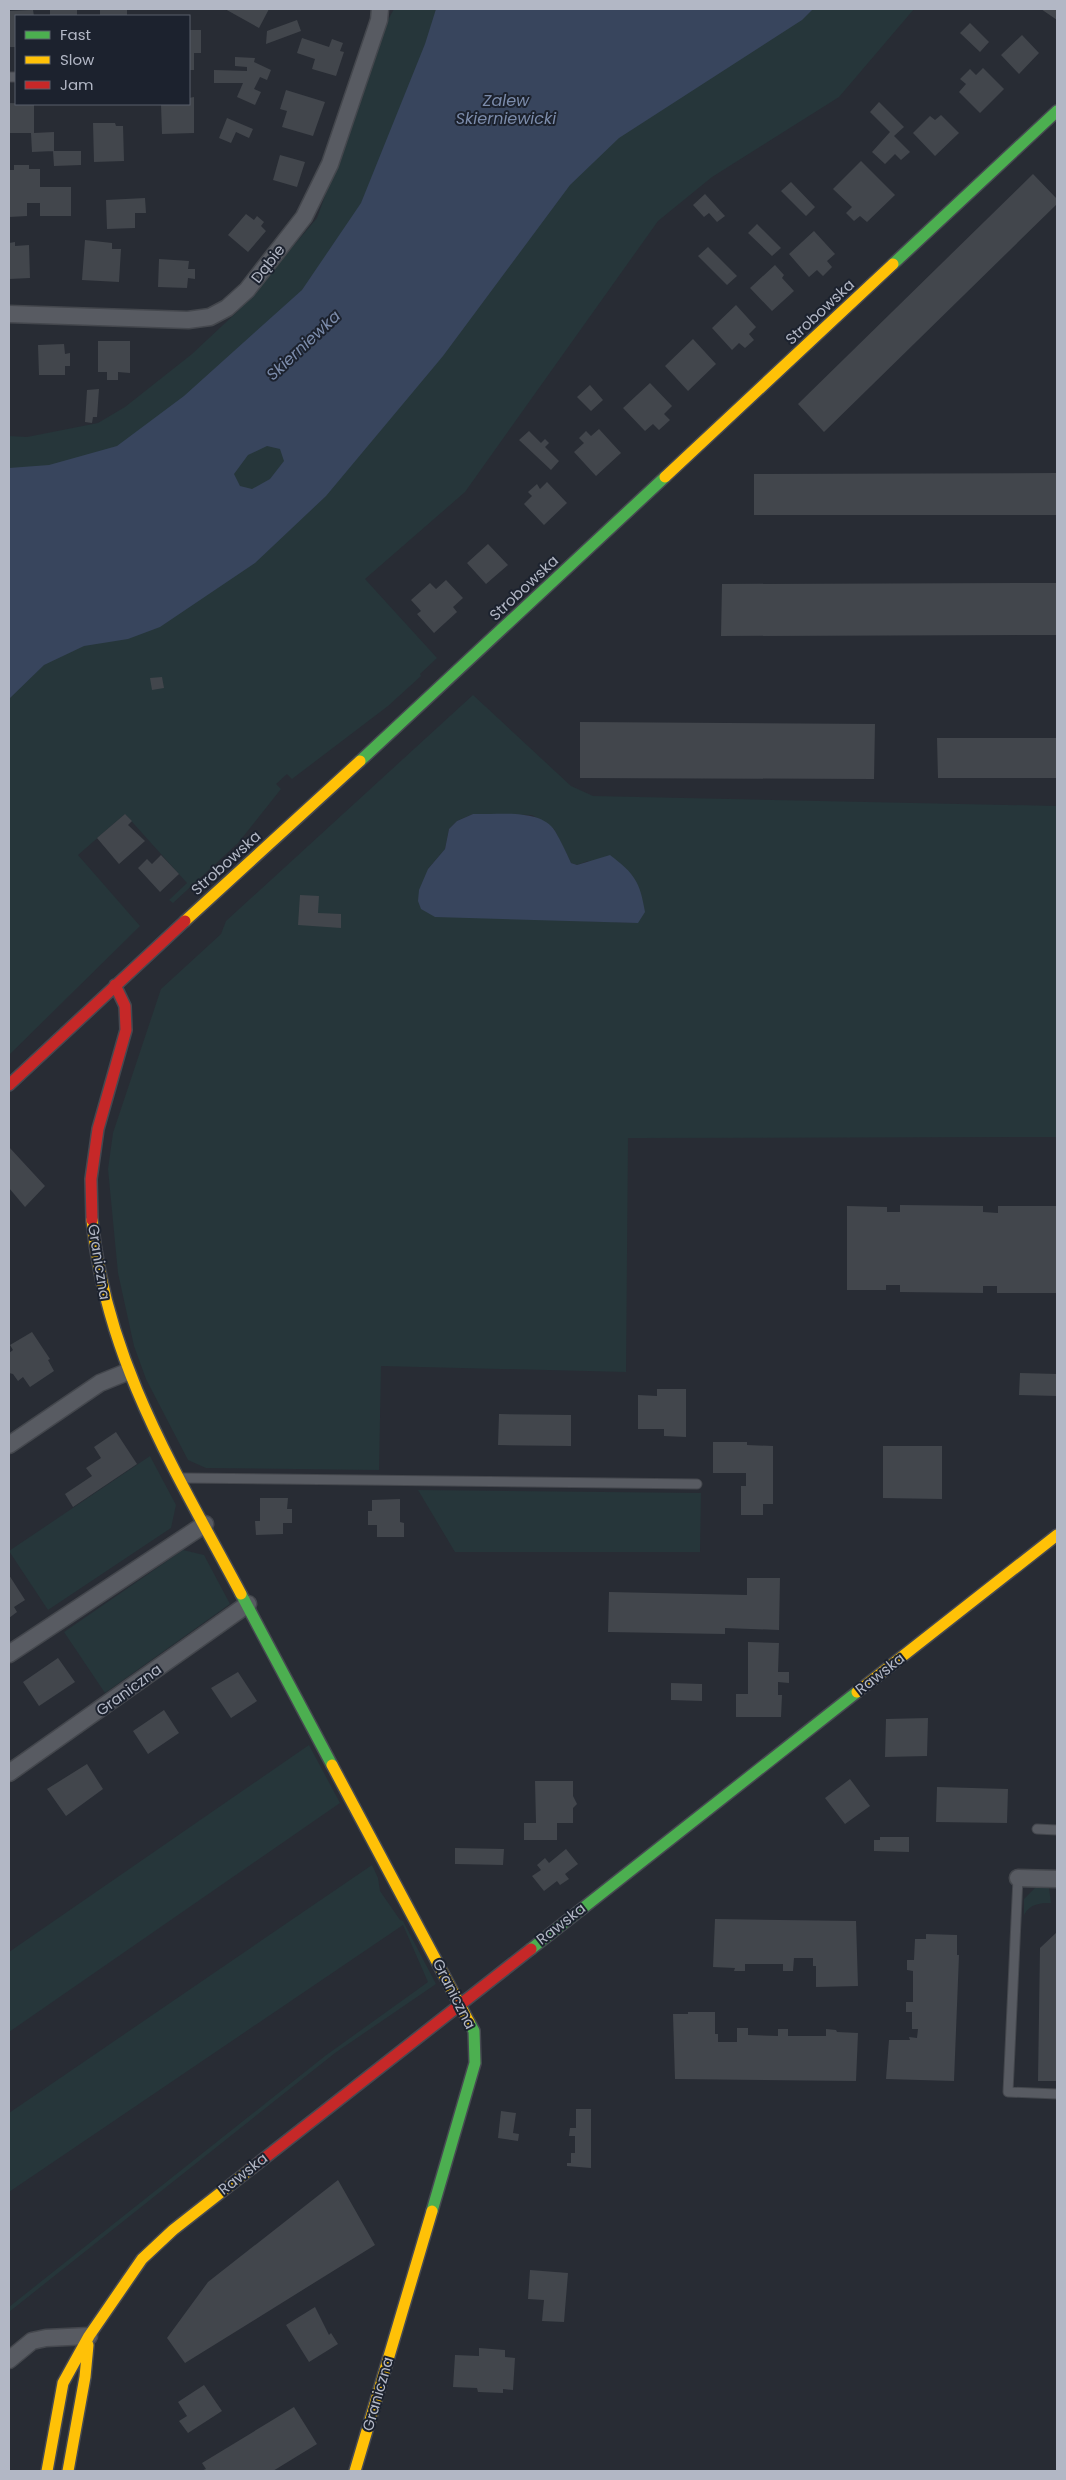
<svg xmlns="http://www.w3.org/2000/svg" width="1066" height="2480" font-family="Poppins,sans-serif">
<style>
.green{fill:#26363a;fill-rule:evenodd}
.water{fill:#38455d;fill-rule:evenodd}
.building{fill:#42464c}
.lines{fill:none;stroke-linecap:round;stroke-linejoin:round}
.lane-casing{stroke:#44474d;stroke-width:11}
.street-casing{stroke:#44474d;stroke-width:19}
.fast-casing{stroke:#464951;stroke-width:14}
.slow-casing{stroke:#464951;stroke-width:14}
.jam-casing{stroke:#464951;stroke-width:14}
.lane{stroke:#585b62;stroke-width:9}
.street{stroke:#585b62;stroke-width:16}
.fast{stroke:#4caf50;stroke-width:11}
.slow{stroke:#ffc107;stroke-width:11}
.jam{stroke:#c62828;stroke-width:11}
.labels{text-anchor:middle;stroke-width:4;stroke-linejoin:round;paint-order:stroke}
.street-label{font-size:15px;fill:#b2b7c5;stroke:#1c222e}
.water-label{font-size:16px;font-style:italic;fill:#7c8cab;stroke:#1c222e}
</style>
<rect width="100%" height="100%" fill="#282c34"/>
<path class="green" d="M 394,9 L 914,9 L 839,97 L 712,177 L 658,221 L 465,492 L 365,579 L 437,658 L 420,674 L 421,676 L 388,706 L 292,779 L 287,774 L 276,784 L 281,789 L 238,843 L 173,903 L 169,900 L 187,883 L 125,814 L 78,855 L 140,926 L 9,1055 L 9,436 L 27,437 L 98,423 L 125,407 L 192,354 L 239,310 L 317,218 L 388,20 Z
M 473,695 L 571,786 L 593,796 L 1057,806 L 1057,1137 L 628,1138 L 626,1372 L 381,1366 L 379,1470 L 206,1468 L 188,1460 L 146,1379 L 134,1346 L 118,1273 L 108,1169 L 113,1133 L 161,989 L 221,934 L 226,921 ZM 473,814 L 532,815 L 554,829 L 571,863 L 577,865 L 588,861 L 638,923 L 586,921 L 428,869 L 445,849 L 449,829 L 457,821 Z
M 150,1456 L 176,1505 L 171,1528 L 48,1610 L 9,1551 Z
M 418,1490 L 701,1493 L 700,1552 L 455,1552 Z
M 183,1550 L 204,1555 L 230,1604 L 105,1693 L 64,1632 Z
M 309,1745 L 340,1803 L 9,2032 L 9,1952 Z
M 372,1865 L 378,1878 L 380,1891 L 400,1920 L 403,1921 L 436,1984 L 335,2053 L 9,2312 L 9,2307 L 325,2056 L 428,1982 L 403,1925 L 9,2192 L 9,2113 Z
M 1035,1888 L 1049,1888 L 1051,1903 C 1039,1903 1030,1904 1024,1915 L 1024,1899 Z"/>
<path class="water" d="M 436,9 L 813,9 L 802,20 L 619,138 L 570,185 L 443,356 L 326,496 L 255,563 L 160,627 L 128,639 L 84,646 L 44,665 L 9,699 L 9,468 L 49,465 L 117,446 L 184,396 L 302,290 L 361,203 L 425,44 ZM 267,446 L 280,449 L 284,461 L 270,479 L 252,489 L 240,486 L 234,474 L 248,455 Z
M 473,814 C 497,815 541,808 555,831 C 561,841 566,852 571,863 L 577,865 L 610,855 C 635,874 640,882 645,912 L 638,923 L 435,917 L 421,909 L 418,901 L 419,890 L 428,869 L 445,849 L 449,829 L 457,821 Z"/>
<path class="building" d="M 50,9 L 77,9 L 77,16 L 50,16 Z
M 100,9 L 127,9 L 127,16 L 100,16 Z
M 225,9 L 269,9 L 259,28 Z
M 1041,9 L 1057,9 L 1057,20 Z
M 33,10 L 34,16 L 16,16 L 16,47 L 9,47 L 9,11 Z
M 297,20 L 301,31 L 266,44 L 267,31 Z
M 970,23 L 989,42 L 980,52 L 960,33 Z
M 189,30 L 201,30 L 201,53 L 194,53 L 194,70 L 189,70 Z
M 1022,35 L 1039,53 L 1019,74 L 1001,55 Z
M 302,38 L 329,47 L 332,39 L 343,43 L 340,51 L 344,52 L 336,76 L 312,69 L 315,59 L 297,53 Z
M 235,57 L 255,58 L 254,62 L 271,70 L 267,80 L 260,77 L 254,89 L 261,92 L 255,105 L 237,97 L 243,83 L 214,83 L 214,70 L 247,71 L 247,67 L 235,66 Z
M 983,68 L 1004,89 L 980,113 L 959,92 L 966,84 L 960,79 L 970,69 L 976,75 Z
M 286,90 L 325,102 L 313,136 L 282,127 L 287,111 L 280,109 Z
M 194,97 L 194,133 L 162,134 L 161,104 L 189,104 L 189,98 Z
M 879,102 L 904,127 L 894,136 L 910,152 L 901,160 L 895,154 L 885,164 L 872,152 L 890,132 L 870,112 Z
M 9,103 L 34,104 L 34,133 L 54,132 L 54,151 L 32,152 L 31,133 L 9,133 Z
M 941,115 L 959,133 L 935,156 L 913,133 L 930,116 L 935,120 Z
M 227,118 L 253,129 L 249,138 L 236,132 L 231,143 L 219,138 Z
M 93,123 L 115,123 L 116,126 L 123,126 L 124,161 L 94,162 Z
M 53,151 L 81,151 L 81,165 L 54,166 Z
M 280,155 L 305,162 L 297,187 L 273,180 Z
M 861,161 L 895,195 L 867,222 L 860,216 L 854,221 L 846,213 L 852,207 L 833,189 Z
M 14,165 L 29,165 L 29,169 L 40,169 L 40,187 L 71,187 L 71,216 L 40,216 L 40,203 L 27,203 L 27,216 L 9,217 L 9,170 L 14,170 Z
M 1033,174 L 1057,199 L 1057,204 L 824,432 L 798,404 Z
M 791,182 L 815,207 L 806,216 L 781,191 Z
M 705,194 L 725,216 L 717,222 L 709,213 L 704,217 L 693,205 Z
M 145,198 L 146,213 L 135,213 L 135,228 L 107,229 L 106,200 Z
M 246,214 L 254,220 L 257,216 L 264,222 L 261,226 L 266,231 L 248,252 L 228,235 Z
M 757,224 L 781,248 L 772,256 L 748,233 Z
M 814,231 L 835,254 L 827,261 L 832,267 L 823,276 L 817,270 L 809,277 L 789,254 Z
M 85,240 L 112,243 L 112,249 L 121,249 L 119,282 L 82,280 Z
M 15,242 L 15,246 L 29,245 L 30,278 L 9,279 L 9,243 Z
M 708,247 L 737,276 L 727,285 L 698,256 Z
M 159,259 L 189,261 L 188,269 L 195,269 L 195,279 L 188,278 L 187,288 L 158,287 Z
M 775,265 L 784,275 L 782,278 L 794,291 L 772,311 L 750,288 Z
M 736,305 L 756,327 L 749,334 L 754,340 L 745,348 L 739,343 L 732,350 L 712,328 Z
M 693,339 L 716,364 L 688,391 L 665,366 Z
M 98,341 L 130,341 L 130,373 L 118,372 L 118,380 L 107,380 L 107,372 L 98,372 Z
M 64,344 L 65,354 L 70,353 L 70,366 L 65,366 L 65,375 L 39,375 L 38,345 Z
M 650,383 L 672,406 L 664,414 L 670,420 L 659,430 L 653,424 L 645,431 L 623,408 Z
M 590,385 L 603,400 L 591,411 L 577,397 Z
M 99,389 L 97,417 L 93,417 L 92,423 L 85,422 L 87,390 Z
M 599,429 L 621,453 L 596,476 L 574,452 L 584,443 L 579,438 L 586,431 L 591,436 Z
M 529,431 L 541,443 L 545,439 L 549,443 L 545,447 L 559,461 L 551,470 L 519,440 Z
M 1057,473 L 1057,515 L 754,515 L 754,474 Z
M 547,482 L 567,503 L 544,525 L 524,504 L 532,496 L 528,492 L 537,484 L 540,489 Z
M 488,544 L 508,565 L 486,584 L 467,563 Z
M 446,580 L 463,598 L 453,607 L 457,612 L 434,633 L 417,614 L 421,611 L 411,600 L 430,583 L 436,589 Z
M 1057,583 L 1057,635 L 721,636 L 722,584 Z
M 162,677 L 164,688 L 152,690 L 150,678 Z
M 580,722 L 875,724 L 874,779 L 580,778 Z
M 937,738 L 1057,738 L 1057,778 L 938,778 Z
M 125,814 L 132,821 L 128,825 L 145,841 L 119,864 L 97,838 Z
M 161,855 L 179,874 L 160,892 L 138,868 L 147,859 L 152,864 Z
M 300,895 L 319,896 L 318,913 L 341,914 L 341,928 L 298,925 Z
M 9,1147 L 45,1186 L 25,1207 L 9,1188 Z
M 900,1205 L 983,1206 L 983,1212 L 998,1213 L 998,1206 L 1057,1206 L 1057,1293 L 997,1293 L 997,1286 L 983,1286 L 983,1293 L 900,1292 L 900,1285 L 886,1285 L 886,1290 L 847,1290 L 847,1206 L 887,1207 L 887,1212 L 900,1212 Z
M 32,1332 L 50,1359 L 48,1360 L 54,1371 L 30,1387 L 23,1377 L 18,1381 L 13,1374 L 9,1373 L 9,1353 L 13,1350 L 10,1345 Z
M 1020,1373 L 1057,1374 L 1057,1396 L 1019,1395 Z
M 657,1389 L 686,1389 L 686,1437 L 664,1436 L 664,1429 L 638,1429 L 638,1395 L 657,1396 Z
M 499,1414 L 571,1415 L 571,1446 L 498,1445 Z
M 116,1432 L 137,1464 L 73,1507 L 65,1494 L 92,1476 L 86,1468 L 101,1458 L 94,1447 Z
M 713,1442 L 747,1442 L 747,1445 L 773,1446 L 773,1504 L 763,1504 L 763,1515 L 741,1515 L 741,1486 L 746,1486 L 746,1473 L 713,1473 Z
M 883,1446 L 942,1446 L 942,1499 L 883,1498 Z
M 260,1498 L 288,1498 L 287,1509 L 292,1509 L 292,1523 L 283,1523 L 283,1534 L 256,1535 L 255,1521 L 260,1521 Z
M 400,1499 L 400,1522 L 404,1523 L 404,1537 L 377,1537 L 377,1525 L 368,1525 L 368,1511 L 372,1511 L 372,1500 Z
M 9,1575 L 25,1600 L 14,1607 L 17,1612 L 9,1618 Z
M 747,1578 L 780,1578 L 779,1630 L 725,1628 L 725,1634 L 608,1632 L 609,1592 L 747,1595 Z
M 748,1642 L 779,1643 L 778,1672 L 789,1672 L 789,1683 L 778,1682 L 778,1695 L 782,1695 L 781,1717 L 736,1717 L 736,1694 L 748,1694 Z
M 58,1658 L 75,1682 L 39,1706 L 23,1682 Z
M 238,1672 L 257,1701 L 231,1718 L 211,1688 Z
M 671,1683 L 702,1684 L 702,1701 L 671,1700 Z
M 164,1710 L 179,1733 L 148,1754 L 133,1731 Z
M 928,1718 L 927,1756 L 885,1757 L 886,1719 Z
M 87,1764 L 103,1789 L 66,1816 L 47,1789 Z
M 850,1779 L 870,1806 L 845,1824 L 825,1798 Z
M 535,1781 L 573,1781 L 573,1796 L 577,1804 L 573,1808 L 573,1823 L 557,1823 L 557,1840 L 524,1840 L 524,1823 L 536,1823 Z
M 937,1787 L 1008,1789 L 1007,1823 L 936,1822 Z
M 880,1837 L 909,1837 L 909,1852 L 874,1851 L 874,1840 L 880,1840 Z
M 455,1848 L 504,1849 L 503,1865 L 455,1864 Z
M 566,1849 L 578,1864 L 565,1874 L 569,1879 L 560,1885 L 557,1881 L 544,1891 L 532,1876 L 541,1870 L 537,1865 L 545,1858 L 549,1863 Z
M 715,1919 L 856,1921 L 858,1986 L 816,1987 L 816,1966 L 813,1966 L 813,1958 L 794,1958 L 793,1971 L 783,1971 L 783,1964 L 745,1964 L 745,1971 L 734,1971 L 735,1968 L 713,1967 Z
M 1057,1932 L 1057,2081 L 1038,2081 L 1040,1948 Z
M 926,1934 L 957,1935 L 957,1955 L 959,1955 L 954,2081 L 886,2079 L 889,2040 L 910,2040 L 909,2037 L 917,2038 L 918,2029 L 912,2029 L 912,2012 L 906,2012 L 906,2002 L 913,2002 L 913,1971 L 907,1970 L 907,1960 L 914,1960 L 915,1939 L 926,1939 Z
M 688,2012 L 715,2012 L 715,2034 L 718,2034 L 718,2042 L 737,2042 L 737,2028 L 748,2028 L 748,2035 L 778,2036 L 778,2029 L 788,2029 L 788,2036 L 826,2036 L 826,2029 L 836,2030 L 837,2032 L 858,2033 L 856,2081 L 675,2079 L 673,2014 L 688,2014 Z
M 576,2109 L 591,2109 L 591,2168 L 567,2166 L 567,2163 L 571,2163 L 571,2153 L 575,2153 L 575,2136 L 569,2136 L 570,2128 L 576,2128 Z
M 501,2111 L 516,2113 L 513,2133 L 519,2134 L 518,2141 L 498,2138 Z
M 338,2180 L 375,2245 L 185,2363 L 167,2338 L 208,2282 Z
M 530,2270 L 568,2273 L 564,2322 L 542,2321 L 544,2300 L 528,2299 Z
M 315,2307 L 329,2335 L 331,2333 L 338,2344 L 309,2362 L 286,2325 Z
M 479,2348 L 505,2350 L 505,2357 L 515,2358 L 513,2390 L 503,2389 L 503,2393 L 478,2392 L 477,2388 L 453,2387 L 455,2355 L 479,2356 Z
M 204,2385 L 222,2411 L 188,2433 L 179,2421 L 187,2416 L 178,2402 Z
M 294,2407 L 317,2444 L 273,2471 L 201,2471 L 206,2469 L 202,2463 Z"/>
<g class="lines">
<defs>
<path id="lane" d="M 9,77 L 16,77
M 182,1478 L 697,1484
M 1037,1829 L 1057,1830
M 1018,1878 L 1008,2092 L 1057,2094"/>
<path id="street" d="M 9,314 L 188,320 L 210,317 L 227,308 L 247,290 L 304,217 L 330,164 L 379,20 L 380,9
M 9,1445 L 100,1383 L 127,1372
M 9,1654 L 205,1524
M 9,1773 L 248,1604
M 1018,1878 L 1057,1879
M 9,2360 L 32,2341 L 46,2338 L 89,2336"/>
<path id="fast" d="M 893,264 L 1057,111
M 360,761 L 665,477
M 241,1594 L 332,1765
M 531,1949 L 857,1692
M 432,2211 L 475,2063 L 474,2031 L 469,2022"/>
<path id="slow" d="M 665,477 L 893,264
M 185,921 L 360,761
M 92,1220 C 106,1361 176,1472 241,1594
M 857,1692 L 1057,1535
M 332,1765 L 469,2022
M 47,2471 L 63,2383 L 89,2336 L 142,2259 L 173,2230 L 252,2168
M 68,2471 L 85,2377 L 88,2345
M 355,2471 L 432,2211"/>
<path id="jam" d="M 9,1085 L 185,921
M 92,1220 L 91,1179 L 98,1129 L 126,1030 L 125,1006 L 115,985
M 252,2168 L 531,1949"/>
</defs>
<use href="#lane" class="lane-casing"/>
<use href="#street" class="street-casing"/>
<use href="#fast" class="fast-casing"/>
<use href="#slow" class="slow-casing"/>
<use href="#jam" class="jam-casing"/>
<use href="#lane" class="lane"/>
<use href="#street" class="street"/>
<use href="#fast" class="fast"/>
<use href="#slow" class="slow"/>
<use href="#jam" class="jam"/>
</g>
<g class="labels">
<g class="street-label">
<text transform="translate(268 264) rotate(-52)" y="5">Dąbie</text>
<text transform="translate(820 312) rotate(-43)" y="5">Strobowska</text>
<text transform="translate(524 588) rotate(-43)" y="5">Strobowska</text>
<text transform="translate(226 863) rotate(-42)" y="5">Strobowska</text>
<text transform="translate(99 1262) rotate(81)" y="5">Graniczna</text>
<text transform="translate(880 1674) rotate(-38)" y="5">Rawska</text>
<text transform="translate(129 1690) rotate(-36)" y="5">Graniczna</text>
<text transform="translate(561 1924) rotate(-38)" y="5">Rawska</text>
<text transform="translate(454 1994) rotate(63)" y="5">Graniczna</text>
<text transform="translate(243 2174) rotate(-38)" y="5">Rawska</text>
<text transform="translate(378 2394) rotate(-74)" y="5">Graniczna</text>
</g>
<g class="water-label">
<text x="506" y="106">Zalew<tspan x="506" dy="18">Skierniewicki</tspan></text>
<text transform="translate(303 345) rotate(-43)" y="6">Skierniewka</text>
</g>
</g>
<rect width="1066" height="2480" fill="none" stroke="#b2b7c5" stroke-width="20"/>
<rect x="15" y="15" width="175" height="90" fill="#1c222e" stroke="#585e6a"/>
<rect x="25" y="31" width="25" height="8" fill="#4caf50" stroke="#585e6a"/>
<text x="60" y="40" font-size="15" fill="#b2b7c5">Fast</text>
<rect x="25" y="56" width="25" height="8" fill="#ffc107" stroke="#585e6a"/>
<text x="60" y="65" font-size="15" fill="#b2b7c5">Slow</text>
<rect x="25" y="81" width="25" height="8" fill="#c62828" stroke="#585e6a"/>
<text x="60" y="90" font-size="15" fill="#b2b7c5">Jam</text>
</svg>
